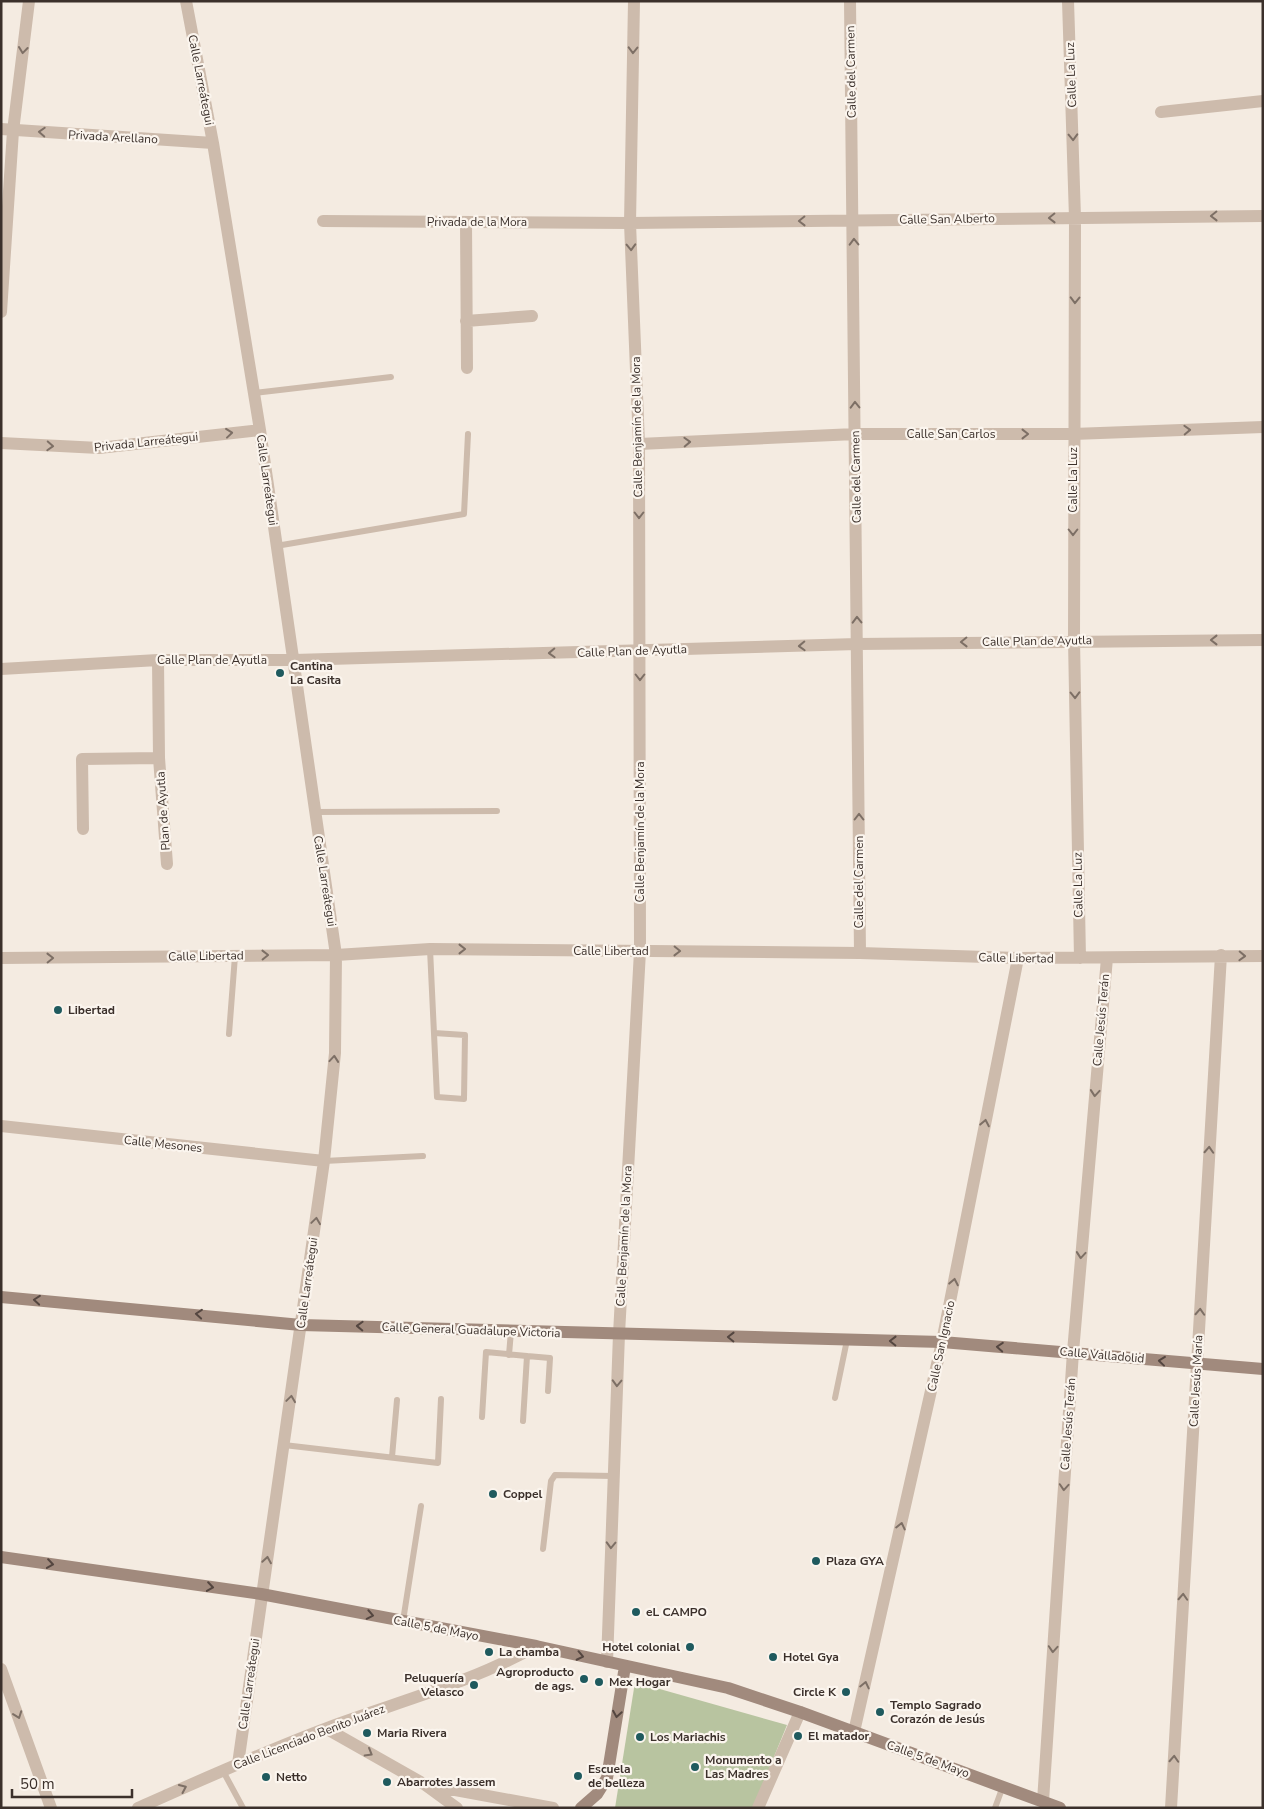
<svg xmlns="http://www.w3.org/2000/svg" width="1264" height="1809" font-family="'Nunito Sans',sans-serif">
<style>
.green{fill:#b8c4a0}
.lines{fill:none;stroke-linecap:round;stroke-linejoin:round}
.lane{stroke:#cdbbac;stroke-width:6}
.street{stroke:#cdbbac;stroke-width:12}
.secondary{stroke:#a18a7d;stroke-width:12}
.oneway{stroke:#7d6f65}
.oneway2{stroke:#544640}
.poi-dot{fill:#1f5a5e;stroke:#fbf5ee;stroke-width:2}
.labels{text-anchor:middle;stroke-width:4.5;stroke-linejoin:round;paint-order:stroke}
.street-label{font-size:12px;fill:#3b302b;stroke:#fbf5ee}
.poi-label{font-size:12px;font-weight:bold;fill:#3b302b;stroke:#fbf5ee;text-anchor:start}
</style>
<rect width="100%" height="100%" fill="#f4ebe1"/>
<path class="green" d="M 635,1682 L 787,1725 L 753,1808 L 615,1808 Z"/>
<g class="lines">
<path class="lane" d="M 254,393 L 391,377
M 276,546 L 464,514 L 468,434
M 315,812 L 497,811
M 430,949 L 437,1097 L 464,1099 L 465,1035 L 434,1033
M 229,1034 L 235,956
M 324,1161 L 423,1156
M 509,1355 L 511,1331
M 527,1356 L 550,1358 L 548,1391
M 835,1398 L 847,1340
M 482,1417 L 486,1352 L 527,1356 L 523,1421
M 284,1445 L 438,1463 L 441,1399
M 392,1457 L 397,1400
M 543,1549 L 551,1481 L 555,1475 L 614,1476
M 403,1621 L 421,1506
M 223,1771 L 243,1808
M 995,1808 L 1003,1786"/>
<path class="street" d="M 186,1 L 213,143 L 260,430 L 336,955 L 335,1053 L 324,1161 L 238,1764
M 850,1 L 860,953
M 1068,1 L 1075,218 L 1074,640 L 1080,958
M 1161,112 L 1263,101
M 1,129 L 213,143
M 323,221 L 630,223 L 1263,216
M 466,222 L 467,368
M 1,312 L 13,131 L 29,1
M 466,321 L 532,316
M 1,443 L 99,448 L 260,430
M 639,444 L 855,434 L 1073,434 L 1263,427
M 158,660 L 159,758 L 167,864
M 1,669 L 158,660 L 294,660 L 857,644 L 1263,640
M 83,829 L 82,759 L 159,758
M 1,958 L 336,955 L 430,949 L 860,953 L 1018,958 L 1263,956
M 1,1126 L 324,1161
M 607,1662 L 619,1334 L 640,951 L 639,444 L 630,223 L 634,1
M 1,1669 L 51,1808
M 327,1729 L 424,1784 L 457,1808
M 854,1732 L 942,1342 L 1018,958
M 428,1785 L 553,1808
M 1043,1801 L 1073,1352 L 1107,958
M 138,1808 C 201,1780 263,1752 327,1728 C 397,1702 471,1683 536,1646
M 758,1808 L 800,1712
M 1171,1808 L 1221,955"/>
<path class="secondary" d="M 1,1297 L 301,1325 L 942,1342 L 1263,1369
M 1,1557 L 261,1594 L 536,1646 L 728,1688 L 800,1712 L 1060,1808
M 581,1808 L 597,1794 L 607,1778 L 625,1666"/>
</g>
<defs><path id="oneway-chevron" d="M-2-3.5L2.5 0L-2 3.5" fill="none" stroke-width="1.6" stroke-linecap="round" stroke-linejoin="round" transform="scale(1.25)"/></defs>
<g class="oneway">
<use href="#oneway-chevron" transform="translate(23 50) rotate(97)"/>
<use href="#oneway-chevron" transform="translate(633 50) rotate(91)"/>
<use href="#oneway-chevron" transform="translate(42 132) rotate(-177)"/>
<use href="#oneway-chevron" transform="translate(1073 137) rotate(88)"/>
<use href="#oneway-chevron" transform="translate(1214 216) rotate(179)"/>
<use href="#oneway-chevron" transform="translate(1052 218) rotate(179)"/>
<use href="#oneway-chevron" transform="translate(802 221) rotate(179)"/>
<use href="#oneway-chevron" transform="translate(854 242) rotate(-91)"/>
<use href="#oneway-chevron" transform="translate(631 247) rotate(88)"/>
<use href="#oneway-chevron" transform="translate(1075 300) rotate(91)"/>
<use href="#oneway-chevron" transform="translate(855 405) rotate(-91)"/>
<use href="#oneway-chevron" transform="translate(1187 430) rotate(-2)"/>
<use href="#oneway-chevron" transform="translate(229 433) rotate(-6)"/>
<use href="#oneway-chevron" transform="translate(1025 434)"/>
<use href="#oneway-chevron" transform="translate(687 442) rotate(-2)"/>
<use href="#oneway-chevron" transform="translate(50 446) rotate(3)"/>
<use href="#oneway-chevron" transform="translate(639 515) rotate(90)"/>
<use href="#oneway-chevron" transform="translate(1073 532) rotate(90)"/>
<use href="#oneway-chevron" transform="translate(857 620) rotate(-91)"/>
<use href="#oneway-chevron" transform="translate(1214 640) rotate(180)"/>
<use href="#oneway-chevron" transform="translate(964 642) rotate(179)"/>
<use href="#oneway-chevron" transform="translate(802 646) rotate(178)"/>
<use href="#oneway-chevron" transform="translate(552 653) rotate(178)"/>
<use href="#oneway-chevron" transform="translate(640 677) rotate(90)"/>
<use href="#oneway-chevron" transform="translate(1075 695) rotate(89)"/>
<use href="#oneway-chevron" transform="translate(859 817) rotate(-90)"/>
<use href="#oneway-chevron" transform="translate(462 949)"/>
<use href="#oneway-chevron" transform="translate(677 951) rotate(1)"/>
<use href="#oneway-chevron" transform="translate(265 955) rotate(-1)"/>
<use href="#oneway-chevron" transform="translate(1242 956) rotate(2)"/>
<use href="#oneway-chevron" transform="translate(50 958) rotate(-1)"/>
<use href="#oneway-chevron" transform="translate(334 1059) rotate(-85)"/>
<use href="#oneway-chevron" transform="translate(1095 1093) rotate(95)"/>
<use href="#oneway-chevron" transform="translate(985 1123) rotate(-79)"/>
<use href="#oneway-chevron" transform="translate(1209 1150) rotate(-87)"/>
<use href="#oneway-chevron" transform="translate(316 1221) rotate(-82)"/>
<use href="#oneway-chevron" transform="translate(1081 1255) rotate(95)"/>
<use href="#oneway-chevron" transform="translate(954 1282) rotate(-79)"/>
<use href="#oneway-chevron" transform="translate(1200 1312) rotate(-87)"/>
<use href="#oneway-chevron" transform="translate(617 1383) rotate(92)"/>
<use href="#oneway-chevron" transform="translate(291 1399) rotate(-82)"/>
<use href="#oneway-chevron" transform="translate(1064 1487) rotate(94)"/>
<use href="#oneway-chevron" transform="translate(901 1526) rotate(-77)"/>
<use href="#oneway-chevron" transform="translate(611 1545) rotate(92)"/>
<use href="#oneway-chevron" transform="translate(267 1560) rotate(-81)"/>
<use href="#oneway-chevron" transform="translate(1183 1597) rotate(-87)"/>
<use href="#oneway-chevron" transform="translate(1053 1649) rotate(94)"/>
<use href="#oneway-chevron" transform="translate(865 1685) rotate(-77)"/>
<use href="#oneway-chevron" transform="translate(18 1715) rotate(70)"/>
<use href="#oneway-chevron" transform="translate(369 1753) rotate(30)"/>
<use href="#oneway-chevron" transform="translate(1174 1759) rotate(-87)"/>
<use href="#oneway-chevron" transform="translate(183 1788) rotate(-24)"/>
</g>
<g class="oneway2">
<use href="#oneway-chevron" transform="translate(37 1300) rotate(-175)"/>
<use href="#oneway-chevron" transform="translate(199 1314) rotate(-175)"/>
<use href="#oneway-chevron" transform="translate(360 1326) rotate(-178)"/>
<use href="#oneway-chevron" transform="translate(731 1337) rotate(-179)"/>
<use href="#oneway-chevron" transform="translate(893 1341) rotate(-179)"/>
<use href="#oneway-chevron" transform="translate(1000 1347) rotate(-176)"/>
<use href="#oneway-chevron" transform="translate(1162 1361) rotate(-174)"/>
<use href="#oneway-chevron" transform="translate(50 1564) rotate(8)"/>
<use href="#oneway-chevron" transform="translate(210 1587) rotate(8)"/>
<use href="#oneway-chevron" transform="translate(370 1615) rotate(11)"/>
<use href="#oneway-chevron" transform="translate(580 1656) rotate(12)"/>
<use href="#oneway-chevron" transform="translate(617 1714) rotate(99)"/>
</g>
<g class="poi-dot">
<circle cx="280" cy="673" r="5"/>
<circle cx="58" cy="1010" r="5"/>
<circle cx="493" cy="1494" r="5"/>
<circle cx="816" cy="1561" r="5"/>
<circle cx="636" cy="1612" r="5"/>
<circle cx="690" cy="1647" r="5"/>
<circle cx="489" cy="1652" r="5"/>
<circle cx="773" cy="1657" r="5"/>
<circle cx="584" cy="1679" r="5"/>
<circle cx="599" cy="1682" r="5"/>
<circle cx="474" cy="1685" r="5"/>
<circle cx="846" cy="1692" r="5"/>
<circle cx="880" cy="1712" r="5"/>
<circle cx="367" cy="1733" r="5"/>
<circle cx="798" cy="1736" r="5"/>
<circle cx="640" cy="1737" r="5"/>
<circle cx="695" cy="1767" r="5"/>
<circle cx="578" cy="1776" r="5"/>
<circle cx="266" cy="1777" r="5"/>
<circle cx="387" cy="1782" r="5"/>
</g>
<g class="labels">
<g class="street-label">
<text transform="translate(851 72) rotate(-91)" y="4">Calle del Carmen</text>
<text transform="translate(1071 75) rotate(-92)" y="4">Calle La Luz</text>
<text transform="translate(201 80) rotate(79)" y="4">Calle Larreátegui</text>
<text transform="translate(113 137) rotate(3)" y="4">Privada Arellano</text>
<text transform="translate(947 219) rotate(-1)" y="4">Calle San Alberto</text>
<text x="477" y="226">Privada de la Mora</text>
<text transform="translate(637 427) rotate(-91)" y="4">Calle Benjamín de la Mora</text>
<text x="951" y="438">Calle San Carlos</text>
<text transform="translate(146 442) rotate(-6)" y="4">Privada Larreátegui</text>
<text transform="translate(856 477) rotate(-91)" y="4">Calle del Carmen</text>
<text transform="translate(267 480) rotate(82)" y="4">Calle Larreátegui</text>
<text transform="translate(1073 480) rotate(-90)" y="4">Calle La Luz</text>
<text transform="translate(1037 641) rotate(-1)" y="4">Calle Plan de Ayutla</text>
<text transform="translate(632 651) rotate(-2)" y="4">Calle Plan de Ayutla</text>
<text x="212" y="664">Calle Plan de Ayutla</text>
<text transform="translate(163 811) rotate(-94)" y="4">Plan de Ayutla</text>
<text transform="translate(640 832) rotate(-90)" y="4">Calle Benjamín de la Mora</text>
<text transform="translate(325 881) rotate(81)" y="4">Calle Larreátegui</text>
<text transform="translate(859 882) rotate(-90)" y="4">Calle del Carmen</text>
<text transform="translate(1078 885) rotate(-91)" y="4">Calle La Luz</text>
<text x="611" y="955">Calle Libertad</text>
<text transform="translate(206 956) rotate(-1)" y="4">Calle Libertad</text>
<text transform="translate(1016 958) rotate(1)" y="4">Calle Libertad</text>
<text transform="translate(1101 1020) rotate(-85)" y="4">Calle Jesús Terán</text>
<text transform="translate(163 1144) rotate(6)" y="4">Calle Mesones</text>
<text transform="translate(624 1236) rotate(-87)" y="4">Calle Benjamín de la Mora</text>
<text transform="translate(307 1283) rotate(-82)" y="4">Calle Larreátegui</text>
<text transform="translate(471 1330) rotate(2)" y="4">Calle General Guadalupe Victoria</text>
<text transform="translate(941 1346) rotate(-78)" y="4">Calle San Ignacio</text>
<text transform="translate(1102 1355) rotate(5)" y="4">Calle Valladolid</text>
<text transform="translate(1196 1381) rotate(-87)" y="4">Calle Jesús María</text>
<text transform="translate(1068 1424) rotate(-86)" y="4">Calle Jesús Terán</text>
<text transform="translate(436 1628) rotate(11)" y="4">Calle 5 de Mayo</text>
<text transform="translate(249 1684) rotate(-82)" y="4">Calle Larreátegui</text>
<text transform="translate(309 1737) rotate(-21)" y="4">Calle Licenciado Benito Juárez</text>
<text transform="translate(928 1759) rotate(20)" y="4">Calle 5 de Mayo</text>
</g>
<g class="poi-label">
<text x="290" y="670">Cantina<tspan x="290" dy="14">La Casita</tspan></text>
<text x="68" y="1014">Libertad</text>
<text x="503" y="1498">Coppel</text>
<text x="826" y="1565">Plaza GYA</text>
<text x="646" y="1616">eL CAMPO</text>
<text x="680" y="1651" text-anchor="end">Hotel colonial</text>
<text x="499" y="1656">La chamba</text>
<text x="783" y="1661">Hotel Gya</text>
<text x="574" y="1676" text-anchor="end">Agroproducto<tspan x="574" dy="14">de ags.</tspan></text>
<text x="464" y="1682" text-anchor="end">Peluquería<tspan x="464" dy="14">Velasco</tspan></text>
<text x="609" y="1686">Mex Hogar</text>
<text x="836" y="1696" text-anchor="end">Circle K</text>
<text x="890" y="1709">Templo Sagrado<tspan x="890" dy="14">Corazón de Jesús</tspan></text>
<text x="377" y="1737">Maria Rivera</text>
<text x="808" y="1740">El matador</text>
<text x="650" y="1741">Los Mariachis</text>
<text x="705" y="1764">Monumento a<tspan x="705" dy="14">Las Madres</tspan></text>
<text x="588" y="1773">Escuela<tspan x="588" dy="14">de belleza</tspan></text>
<text x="276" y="1781">Netto</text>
<text x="397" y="1786">Abarrotes Jassem</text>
</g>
</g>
<rect width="1264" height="1809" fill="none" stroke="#3b302b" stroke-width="5"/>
<path d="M12 1789v8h120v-8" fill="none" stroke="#3b302b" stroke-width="2.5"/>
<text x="20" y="1789" font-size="15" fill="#3b302b" stroke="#fbf5ee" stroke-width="4" paint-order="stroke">50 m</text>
</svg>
